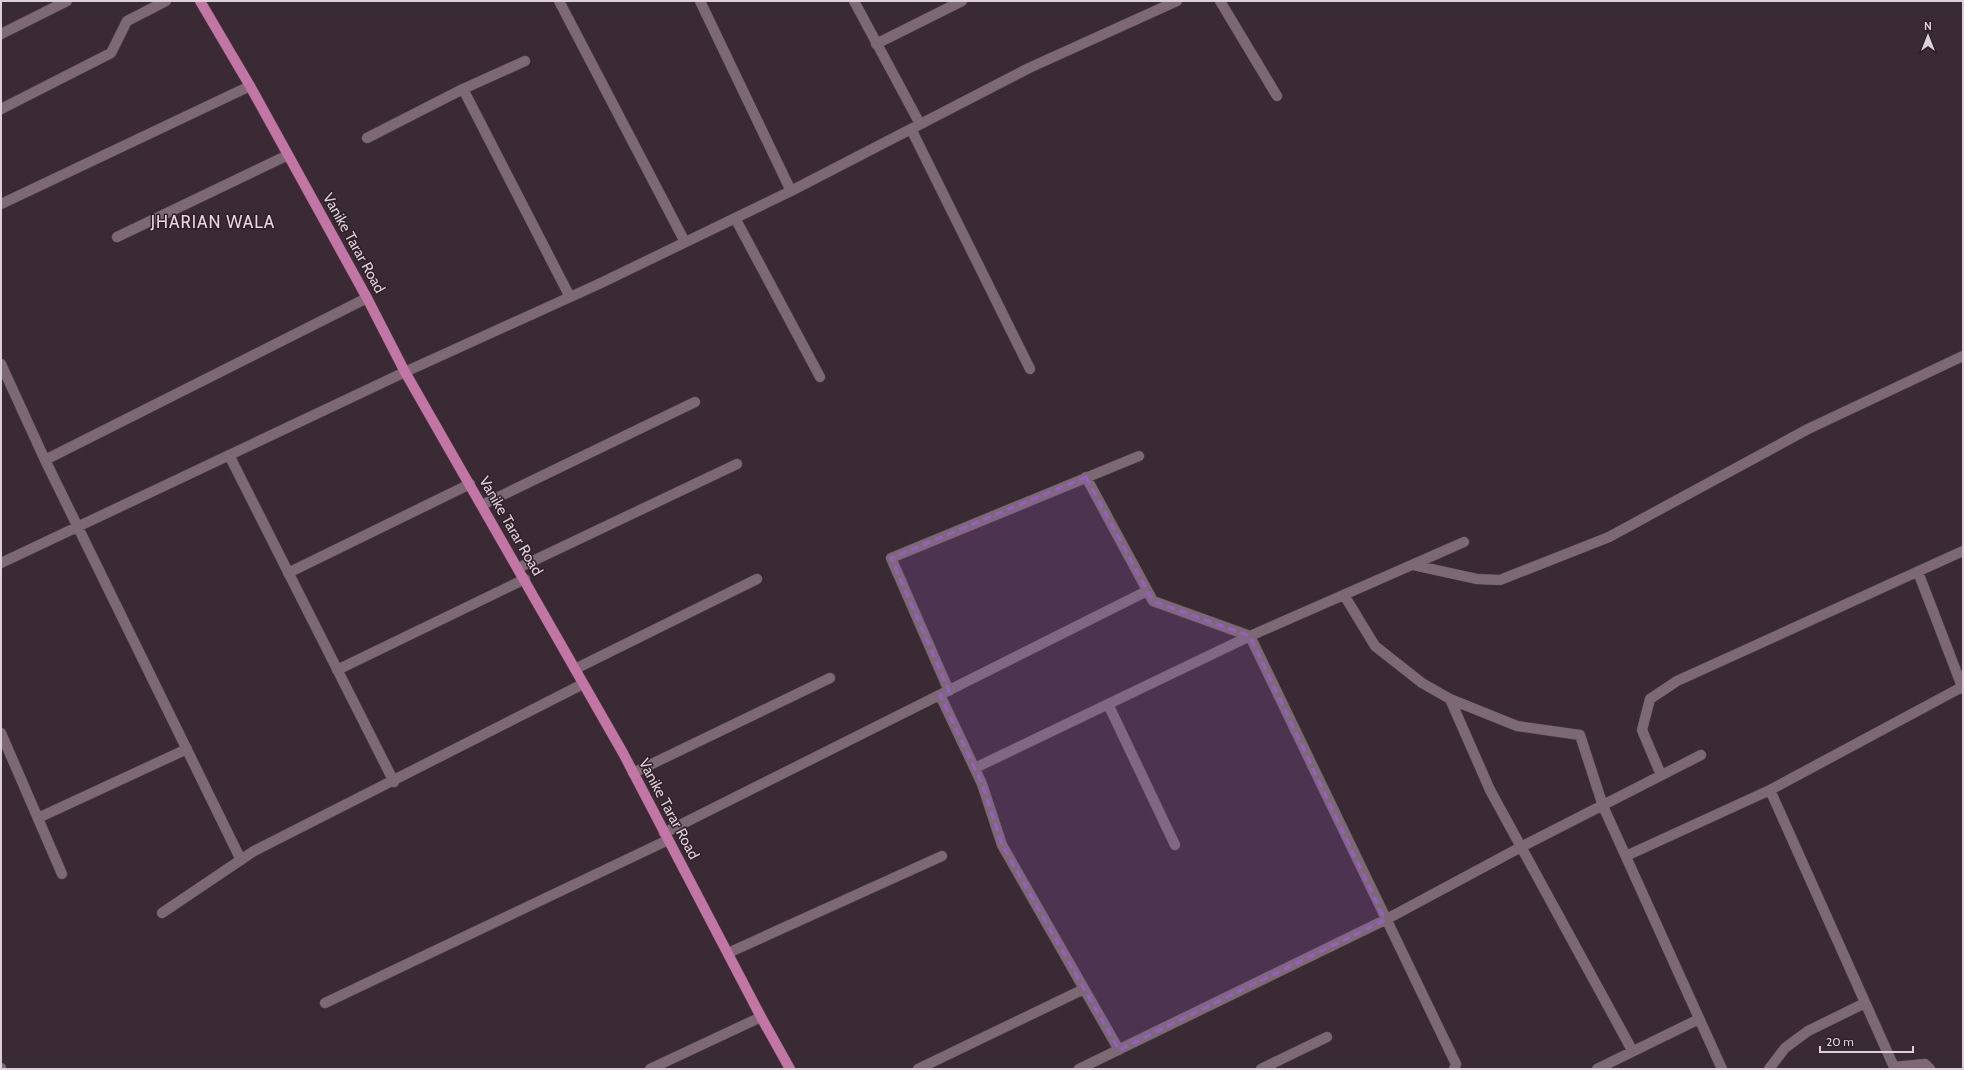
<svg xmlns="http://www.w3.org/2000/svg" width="1964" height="1070" font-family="Cabin,sans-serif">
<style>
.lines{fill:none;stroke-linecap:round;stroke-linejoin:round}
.minor-casing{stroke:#554750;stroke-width:11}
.primary-casing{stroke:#554750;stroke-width:11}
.minor{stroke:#7d6974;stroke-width:10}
.primary{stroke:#c375a5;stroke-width:10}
.marked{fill:#985ec6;fill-opacity:0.2;stroke:#985ec6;stroke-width:3;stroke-dasharray:8 5;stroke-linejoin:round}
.labels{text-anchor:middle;stroke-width:3;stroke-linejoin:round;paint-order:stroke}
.street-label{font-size:15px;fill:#dcd1d7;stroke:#302029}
.quarter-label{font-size:17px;letter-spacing:1px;fill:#ecd5e1;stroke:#302029}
</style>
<rect width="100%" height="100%" fill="#3a2a33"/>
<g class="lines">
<defs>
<path id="minor" d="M 559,1 L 685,242
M 700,1 L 791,191
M 854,1 L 920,124
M 1220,1 L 1277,96
M 1,34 L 67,1
M 876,44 L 962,1
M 463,89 L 570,297
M 1,109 L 111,53 L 127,21 L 166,1
M 911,129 L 1030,369
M 367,138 L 463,89 L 525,61
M 1,204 L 250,86
M 735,218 L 820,377
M 117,237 L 288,155
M 1,364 L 45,460 L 241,860
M 229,455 L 394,782
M 45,460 L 367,298
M 1086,477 L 1153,601 L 1250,636 L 1464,542
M 482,505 L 695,402
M 1,563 L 405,372 L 601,283 L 791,191 L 1029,68 L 1177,1
M 1413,565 L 1477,579 L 1500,580 L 1609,537 L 1808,429 L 1963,356
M 518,568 L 737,464
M 1918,572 L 1963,689
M 288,573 L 470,484
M 1344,595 L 1375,646 L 1422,683 L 1450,699 L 1517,726 L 1580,735 L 1603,806 L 1722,1069
M 575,669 L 757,579
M 337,670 L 525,579
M 949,691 L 891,558 L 1139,456
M 940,695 L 982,784 L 1002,845 L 1119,1050
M 1450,699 L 1490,790 L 1632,1050
M 1108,704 L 1175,845
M 1,733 L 62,874
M 975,768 L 1250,636 L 1456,1064 L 1454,1069
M 633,773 L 830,678
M 1661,775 L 1642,730 L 1650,699 L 1677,681 L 1963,551
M 1770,790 L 1894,1067 L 1925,1064 L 1930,1069
M 38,818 L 187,749
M 664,833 L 1147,591
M 1626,856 L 1770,790 L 1962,687
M 162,913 L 254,851 L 583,684
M 728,953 L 942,856
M 325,1003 L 668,840
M 1,1068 L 1,1069
M 650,1069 L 761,1017
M 918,1069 L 1084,989
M 1079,1069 L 1385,920 L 1521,847 L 1701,755
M 1261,1069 L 1327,1037
M 1597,1069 L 1699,1019
M 1769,1069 L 1785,1048 L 1808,1031 L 1865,1003"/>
<path id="primary" d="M 200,1 L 250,86 L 367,298 L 405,372 L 623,753 L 761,1017 L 790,1069"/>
</defs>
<use href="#minor" class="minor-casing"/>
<use href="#primary" class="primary-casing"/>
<use href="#minor" class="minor"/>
<use href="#primary" class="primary"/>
</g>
<path class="marked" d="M 1086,477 L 1153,601 L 1250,636 L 1385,920 L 1119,1050 L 1002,845 L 982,784 L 940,695 L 949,691 L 891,558 Z"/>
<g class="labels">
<g class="street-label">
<text transform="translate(354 243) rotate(61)" y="5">Vanike Tarar Road</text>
<text transform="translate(511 526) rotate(60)" y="5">Vanike Tarar Road</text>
<text transform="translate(669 809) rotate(62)" y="5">Vanike Tarar Road</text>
</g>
<g class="quarter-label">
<text x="213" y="228">JHARIAN WALA</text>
</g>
</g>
<rect width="1964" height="1070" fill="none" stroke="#dcd1d7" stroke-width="4"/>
<g transform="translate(1928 36)" stroke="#302029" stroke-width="3" paint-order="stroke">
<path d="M0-3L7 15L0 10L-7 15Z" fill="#dcd1d7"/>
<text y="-6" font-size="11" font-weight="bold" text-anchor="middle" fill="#dcd1d7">N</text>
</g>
<path d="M1820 1046v6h93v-6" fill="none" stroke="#dcd1d7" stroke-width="2"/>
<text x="1826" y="1046" font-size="12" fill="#dcd1d7" stroke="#302029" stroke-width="3" paint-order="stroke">20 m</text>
</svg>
